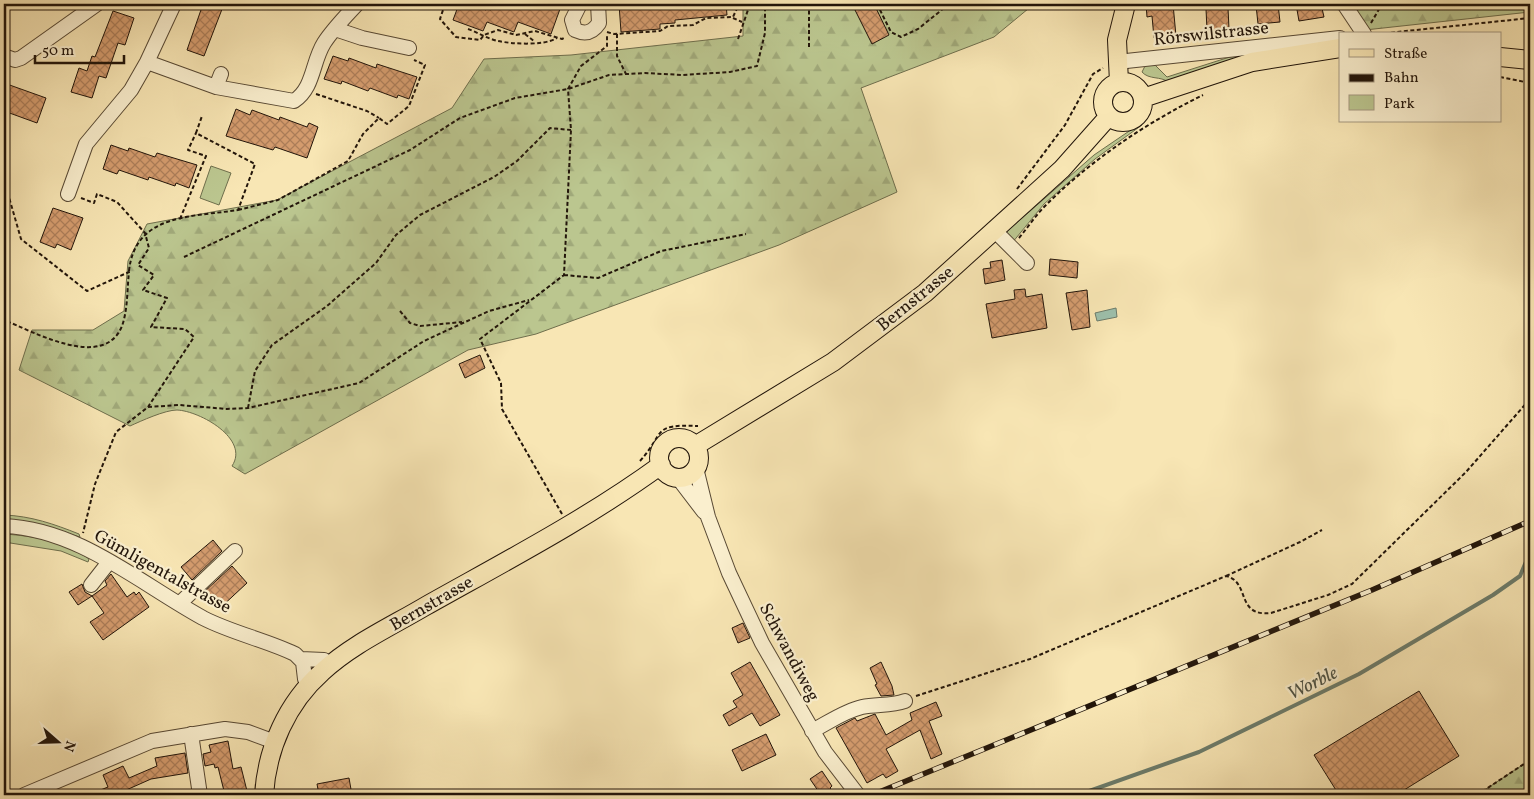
<svg xmlns="http://www.w3.org/2000/svg" width="1534" height="799" font-family="Vollkorn,serif">
<style>
.green{fill:#bbc68f;stroke:#6e6e4c}
.forest{fill:url(#forest-firs);stroke:#6e6e4c}
.water{fill:#9dc0ac;stroke:#6c7c6b}
.lines{fill:none;stroke-linecap:round;stroke-linejoin:round}
.stream{stroke:#6c7c6b;stroke-width:4}
.building{fill:url(#building-cross-hatch);stroke:#22150a}
.minor-casing{stroke:#584934;stroke-width:16}
.major-casing{stroke:#22150a;stroke-width:20}
.path{stroke:#22150a;stroke-width:2;stroke-dasharray:4 2.5;stroke-linecap:butt}
.minor{stroke:#faefce;stroke-width:14}
.major{stroke:#f8e6b4;stroke-width:18}
.rail-casing{stroke:#22150a;stroke-width:5.5}
.rail{stroke:#faefce;stroke-width:4;stroke-dasharray:11;stroke-linecap:butt}
.labels{text-anchor:middle;stroke-width:4.5;stroke-linejoin:round;paint-order:stroke}
.street-label{font-size:18px;fill:#22150a;stroke:#faefce}
.water-label{font-size:19px;font-style:italic;fill:#4d5143;stroke:#faefce}
</style>
<defs>
<pattern id="forest-firs" width="22" height="20" patternUnits="userSpaceOnUse" patternTransform="scale(1.25)"><rect width="22" height="20" fill="#bbc68f"/><path d="M5 1l3.5 6h-7zM16 11l3.5 6h-7z" fill="#a0a97a"/></pattern>
<pattern id="building-cross-hatch" width="8" height="8" patternUnits="userSpaceOnUse" patternTransform="scale(1.25)"><rect width="8" height="8" fill="#d49c6e"/><path d="M0 0l8 8M0 8l8-8" fill="none" stroke="#ac7e59"/></pattern>
</defs>
<rect width="100%" height="100%" fill="#f8e6b4"/>
<filter id="stains"><feTurbulence type="fractalNoise" baseFrequency=".004" numOctaves="4"/><feColorMatrix values="0 0 0 0 .2 0 0 0 0 .09 0 0 0 0 .02 0 0 0 .5 -.17"/></filter>
<radialGradient id="worn" r=".72"><stop offset=".6" stop-color="#630" stop-opacity="0"/><stop offset="1" stop-color="#630" stop-opacity=".3"/></radialGradient>
<path class="green" d="M 1266,49 L 1168,82 C 1161,76 1149,80 1142,72 L 1147,62 L 1151,61 L 1167,77 L 1236,55 Z
M 1141,123 L 1142,125 L 1095,159 L 1044,204 L 1012,243 L 1004,234 L 1094,155 Z
M 211,166 L 231,173 L 219,205 L 200,198 Z
M 4,515 C 31,516 54,524 79,534 L 80,537 L 23,521 L 4,520 Z
M 4,534 C 34,536 64,541 89,559 L 88,562 L 61,551 L 4,542 Z"/>
<path class="forest" d="M 743,4 L 1034,4 L 994,37 L 861,88 L 897,192 L 779,245 L 536,334 L 468,350 L 245,474 L 232,466 C 250,439 200,411 177,410 C 165,410 141,421 130,426 L 19,370 L 32,330 L 93,330 L 124,311 L 128,261 L 147,224 L 277,200 L 452,108 L 484,59 L 571,55 L 743,36 Z
M 1354,4 L 1530,4 L 1530,12 L 1365,30 Z
M 1530,760 L 1530,795 L 1477,795 Z"/>
<path class="water" d="M 1116,308 L 1117,317 L 1097,321 L 1095,313 Z"/>
<g class="lines">
<path class="stream" d="M 1078,795 L 1199,752 L 1359,674 L 1493,595 L 1520,576 L 1530,552"/>
</g>
<path class="building" d="M 203,4 L 224,4 L 204,56 L 187,50 Z
M 459,4 L 468,4 L 486,10 L 487,8 L 491,10 L 494,4 L 515,4 L 523,7 L 524,4 L 538,4 L 560,9 L 551,34 L 518,22 L 514,32 L 487,22 L 483,31 L 453,20 Z
M 619,4 L 726,4 L 727,15 L 675,20 L 675,23 L 660,24 L 660,29 L 621,32 Z
M 852,4 L 874,4 L 889,35 L 872,44 Z
M 1146,4 L 1173,4 L 1176,36 L 1154,38 L 1152,16 L 1147,17 Z
M 1278,4 L 1280,22 L 1258,24 L 1256,5 Z
M 1296,4 L 1321,4 L 1324,17 L 1299,21 Z
M 1228,8 L 1229,29 L 1207,30 L 1206,9 Z
M 113,11 L 134,18 L 125,45 L 118,43 L 106,78 L 99,76 L 92,98 L 71,92 L 79,68 L 87,71 L 92,56 L 95,57 Z
M 333,56 L 348,61 L 349,58 L 376,68 L 377,64 L 417,77 L 409,99 L 398,95 L 397,98 L 370,88 L 368,91 L 342,81 L 341,84 L 324,79 Z
M 4,83 L 46,98 L 37,123 L 4,111 Z
M 236,109 L 250,115 L 252,110 L 279,120 L 280,117 L 307,127 L 309,123 L 318,127 L 307,158 L 275,147 L 273,150 L 226,136 Z
M 111,145 L 128,151 L 129,148 L 155,157 L 157,153 L 197,165 L 189,188 L 176,183 L 175,186 L 149,177 L 148,180 L 119,170 L 117,174 L 103,169 Z
M 53,208 L 83,218 L 71,250 L 57,244 L 55,248 L 40,242 Z
M 1050,259 L 1078,262 L 1077,278 L 1049,275 Z
M 1002,260 L 1005,280 L 985,284 L 983,269 L 991,268 L 990,262 Z
M 1025,289 L 1026,297 L 1042,294 L 1047,328 L 992,338 L 986,304 L 1015,299 L 1014,290 Z
M 1087,290 L 1090,327 L 1072,330 L 1066,293 Z
M 480,355 L 485,368 L 465,378 L 459,364 Z
M 213,540 L 222,551 L 192,580 L 181,567 Z
M 232,566 L 247,583 L 219,609 L 204,592 Z
M 111,574 L 127,597 L 134,592 L 136,595 L 139,592 L 149,607 L 103,640 L 90,622 L 104,613 L 92,596 L 107,585 L 105,581 Z
M 82,584 L 85,592 L 92,596 L 78,605 L 69,592 Z
M 743,623 L 750,638 L 738,643 L 732,628 Z
M 750,662 L 780,715 L 760,726 L 752,713 L 729,726 L 723,715 L 737,707 L 733,701 L 743,695 L 731,673 Z
M 881,662 L 892,686 L 894,695 L 881,696 L 875,685 L 877,684 L 870,668 Z
M 1419,691 L 1459,756 L 1396,795 L 1339,795 L 1314,755 Z
M 936,702 L 942,716 L 929,721 L 942,754 L 931,759 L 920,730 L 886,749 L 898,771 L 886,778 L 883,774 L 867,783 L 836,728 L 855,718 L 857,721 L 875,714 L 886,735 L 912,720 L 910,713 Z
M 766,734 L 776,755 L 742,771 L 732,750 Z
M 228,741 L 233,769 L 241,767 L 248,795 L 225,795 L 218,767 L 215,768 L 214,764 L 205,766 L 203,754 L 211,752 L 209,745 Z
M 185,753 L 188,773 L 151,779 L 115,795 L 88,795 L 108,787 L 103,775 L 123,766 L 129,778 L 157,766 L 155,758 Z
M 822,771 L 832,786 L 830,788 L 835,795 L 821,795 L 810,779 Z
M 349,778 L 352,795 L 319,795 L 317,784 Z"/>
<g class="lines">
<defs>
<path id="minor" d="M 580,4 L 572,20 L 575,30 C 586,35 593,32 599,23 L 598,4
M 1344,4 L 1364,34
M 335,29 L 362,38 L 409,48
M 4,56 L 15,60 L 21,58 L 97,4
M 147,62 L 216,87 L 294,101 C 314,88 312,62 324,43 C 333,29 346,16 357,4
M 1117,62 L 1340,38
M 216,87 L 221,74
M 68,194 L 86,144 L 131,90 L 147,62 L 174,4
M 995,231 L 1027,263
M 696,468 L 708,517 L 729,573 L 762,643 L 825,752 L 858,795
M 678,478 L 704,512
M 4,526 C 79,529 139,583 203,618 C 232,633 266,640 295,654 L 303,662 L 305,679 L 309,685
M 91,585 L 109,562
M 179,604 L 235,551
M 301,659 L 324,660 L 331,665
M 812,731 C 828,723 844,711 862,707 C 877,704 891,706 905,701
M 191,734 L 200,795
M 24,795 L 152,741 L 225,729 L 248,732 L 275,742"/>
<path id="major" d="M 1500,57 L 1530,60
M 1119,82 L 1117,40 L 1126,4
M1103 102a20 20 0 1 1 40 0a20 20 0 1 1-40 0Z
M 1143,98 L 1252,62 L 1340,48
M659 458a20 20 0 1 1 40 0a20 20 0 1 1-40 0Z
M 695,446 L 833,362 L 925,293 L 1062,169 L 1109,116
M 264,795 C 267,748 287,703 322,672 C 351,645 390,627 424,607 C 504,562 587,519 661,465"/>
</defs>
<use href="#minor" class="minor-casing"/>
<use href="#major" class="major-casing"/>
<path class="path" d="M 445,4 L 440,19 L 456,37 L 480,40 L 484,35 L 498,30 L 516,35 L 535,31 L 562,39 L 564,38
M 809,4 L 809,47
M 877,4 L 891,32 L 901,37 L 918,29 L 949,4
M 733,18 L 742,22
M 1371,23 L 1382,4
M 4,29 L 8,16 L 8,4
M 468,29 C 477,32 488,39 498,41 C 512,44 544,46 557,38
M 607,32 L 614,34 L 660,31 L 668,26 L 693,25 L 706,18 L 733,17 L 739,4
M 525,34 L 535,42
M 617,34 L 617,56 L 626,74
M 1378,34 L 1530,18
M 738,39 L 750,4
M 1500,77 L 1530,83
M 316,94 L 367,111 L 379,118
M 4,180 L 21,239 L 87,291 L 129,272 C 127,289 128,309 122,326 C 104,371 34,332 4,320
M 1017,189 L 1065,125 L 1093,74 L 1103,68
M 81,198 L 94,203 L 97,194 L 117,202 L 145,233 L 149,248 L 138,265 L 154,275 L 143,290 L 167,298 L 151,327 L 185,329 L 194,337 L 148,407 L 116,432 L 95,484 L 83,533
M 238,210 L 278,200 L 348,161 L 363,134 L 379,118 L 387,124 L 409,106 L 425,65 L 414,60
M 180,219 L 206,156 L 188,150 L 196,133
M 1019,238 C 1028,227 1036,215 1046,205 C 1091,160 1146,123 1203,95
M 184,257 L 410,150 L 460,118 L 515,98 L 568,89 L 609,75 L 645,73 L 682,75 L 730,72 L 757,66 L 765,33 L 765,4
M 129,271 C 135,213 193,217 238,210 L 255,164 L 196,133 L 202,116
M 564,275 L 598,278 L 661,251 L 746,234
M 400,311 L 410,323 L 420,326 L 462,322
M 148,407 L 179,405 L 227,409 L 248,408 L 359,383 L 424,341 L 489,311 L 529,300
M 248,408 L 255,371 L 272,345 L 327,306 L 376,263 L 396,235 L 420,215 L 494,177 L 517,161 L 550,128 L 571,130
M 640,461 C 666,432 651,424 698,426
M 562,514 L 502,409 L 501,383 L 480,339 L 564,275 L 571,130 L 568,89 L 581,66 L 607,46 L 607,35
M 1226,576 L 1300,542 L 1322,530
M 916,696 L 1030,659 L 1226,576 C 1251,582 1235,617 1271,613 L 1328,595 L 1352,584 L 1466,472 L 1530,399
M 1477,795 L 1530,760"/>
<use href="#minor" class="minor"/>
<use href="#major" class="major"/>
<defs>
<path id="rail" d="M 872,795 L 1372,590 L 1530,521"/>
</defs>
<use href="#rail" class="rail-casing"/>
<use href="#rail" class="rail"/>
</g>
<g class="labels">
<g class="street-label">
<text transform="translate(1211 33) rotate(-6)" y="6">Rörswilstrasse</text>
<text transform="translate(915 298) rotate(-39)" y="6">Bernstrasse</text>
<text transform="translate(163 571) rotate(29)" y="6">Gümligentalstrasse</text>
<text transform="translate(431 603) rotate(-30)" y="6">Bernstrasse</text>
<text transform="translate(790 652) rotate(62)" y="6">Schwandiweg</text>
</g>
<g class="water-label">
<text transform="translate(1312 682) rotate(-26)" y="7">Worble</text>
</g>
</g>
<rect width="1534" height="799" fill="none" stroke="#f8e6b4" stroke-width="20"/>
<rect x="5" y="5" width="1524" height="789" fill="none" stroke="#22150a" stroke-width="2.5"/>
<rect x="10" y="10" width="1514" height="779" fill="none" stroke="#22150a"/>
<rect x="1339" y="32" width="162" height="90" fill="#faefce" stroke="#a49880"/>
<rect x="1349" y="49" width="25" height="8" fill="#f8e6b4" stroke="#a49880"/>
<text x="1384" y="58" font-size="15" fill="#22150a">Straße</text>
<rect x="1349" y="74" width="25" height="8" fill="#22150a" stroke="#a49880"/>
<text x="1384" y="82" font-size="15" fill="#22150a">Bahn</text>
<rect x="1349" y="95" width="25" height="15" fill="#bbc68f" stroke="#a49880"/>
<text x="1384" y="108" font-size="15" fill="#22150a">Park</text>
<g transform="translate(58 742) rotate(110)" stroke="#faefce" stroke-width="4" paint-order="stroke">
<path d="M0-4L9 19L0 12L-9 19Z" fill="#22150a"/>
<text y="-8" font-size="14" font-weight="bold" text-anchor="middle" fill="#22150a">N</text>
</g>
<path d="M35 55v8h89v-8" fill="none" stroke="#22150a" stroke-width="2.5"/>
<text x="42" y="55" font-size="15" fill="#22150a" stroke="#faefce" stroke-width="4" paint-order="stroke">50 m</text>
<rect width="100%" height="100%" filter="url(#stains)"/>
<rect width="100%" height="100%" fill="url(#worn)"/>
</svg>
